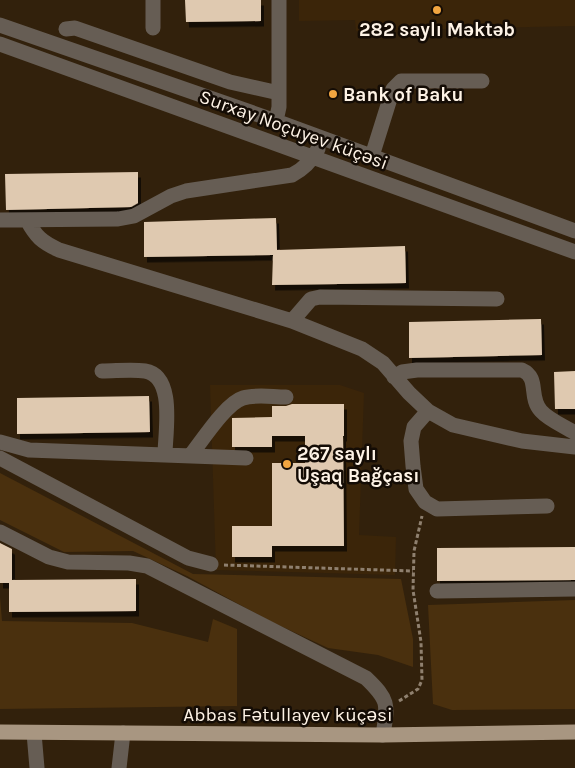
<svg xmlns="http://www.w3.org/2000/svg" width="575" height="768" font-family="Karla,sans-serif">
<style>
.built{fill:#3b2509}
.green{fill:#4a300e}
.building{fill:#dfc9b0;filter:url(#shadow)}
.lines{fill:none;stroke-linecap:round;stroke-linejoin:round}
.path{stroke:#8f806f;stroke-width:3;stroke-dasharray:4 2.5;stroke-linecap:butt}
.minor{stroke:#665d54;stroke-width:15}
.major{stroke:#a89681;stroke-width:15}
.poi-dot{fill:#f1a540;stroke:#140c05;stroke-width:2}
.labels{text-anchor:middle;stroke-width:5;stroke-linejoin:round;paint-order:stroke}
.poi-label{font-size:19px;font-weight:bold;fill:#fef3e6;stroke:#140c05;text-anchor:start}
.street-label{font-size:19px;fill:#fef3e6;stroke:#140c05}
</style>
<defs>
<filter id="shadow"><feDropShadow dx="3" dy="5.5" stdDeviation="0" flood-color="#0009"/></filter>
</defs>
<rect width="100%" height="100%" fill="#32210c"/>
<path class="built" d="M 299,0 L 575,0 L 575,26 L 356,31 L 355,20 L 299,21 Z
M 210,385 L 340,385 L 364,393 L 359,535 L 396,537 L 395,575 L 216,570 Z"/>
<path class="green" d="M 0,473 L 193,574 L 401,579 L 413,639 L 413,667 L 378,655 L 328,648 L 270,621 L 187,576 L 133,551 L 64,552 L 0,520 Z
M 0,597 L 2,621 L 132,623 L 208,642 L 213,619 L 237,629 L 237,706 L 0,709 Z
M 575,600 L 575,709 L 452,710 L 433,704 L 428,605 Z"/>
<path class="building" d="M 185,0 L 261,0 L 261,21 L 186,22 Z
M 138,172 L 138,203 L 131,207 L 6,210 L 5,174 Z
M 276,218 L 277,250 L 405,246 L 406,283 L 272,285 L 273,255 L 144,257 L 144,222 Z
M 541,319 L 542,355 L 409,358 L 409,322 Z
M 575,371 L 575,409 L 555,409 L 554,372 Z
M 149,396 L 150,432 L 17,434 L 17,398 Z
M 292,404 L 344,404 L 344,436 L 343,436 L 344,546 L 272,546 L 272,557 L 232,557 L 232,526 L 272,526 L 272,463 L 305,463 L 305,436 L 272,436 L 272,447 L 232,447 L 232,418 L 272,417 L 272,406 L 286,406 Z
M 0,543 L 12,549 L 12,580 L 136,579 L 136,611 L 9,612 L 9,583 L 0,583 Z
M 575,547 L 575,580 L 437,581 L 437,548 Z"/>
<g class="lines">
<path class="path" d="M 224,565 L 413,571
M 399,701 L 418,689 L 422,680 L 421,642 L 413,590 L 414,551 L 422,516"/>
<path class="minor" d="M 153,0 L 153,28
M 0,25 L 276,121 L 575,231
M 66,29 L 75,28 L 230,82 L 279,93
M 0,44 L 575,252
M 276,121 L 279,107 L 279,0
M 372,156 L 393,89 L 401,81 L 482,81
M 0,220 L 118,219 L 134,216 L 171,196 L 186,191 L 292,175 C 304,169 312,160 318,149
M 27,220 C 36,237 42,242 59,250 L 292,321 L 362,349 L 383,363 L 409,393 L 428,411 L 453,425 L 522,441 L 575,447
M 292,321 L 311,299 L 320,297 L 497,299
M 102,371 C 116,371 132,369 145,371 C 176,376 165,433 165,455
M 394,377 L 402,372 L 417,370 L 522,370 C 540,378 528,397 541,411 C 549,420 564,426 575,433
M 428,411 L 414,427 L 411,441 L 413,466 L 416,489 L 425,502 L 437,509 L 547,506
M 0,442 L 29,450 L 246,458
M 190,456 C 202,441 226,403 243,398 C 256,394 272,397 286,397
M 0,458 L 188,558 L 211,564
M 0,532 L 49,557 L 68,562 L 129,563 L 147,566 L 366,678 C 389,700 388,704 383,735
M 437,591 L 575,589
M 34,733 L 37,768
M 119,768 L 123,733"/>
<path class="major" d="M 0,732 L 383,735 L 575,732"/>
</g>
<g class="poi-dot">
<circle cx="437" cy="10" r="5"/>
<circle cx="333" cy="94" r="5"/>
<circle cx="287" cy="464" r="5"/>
</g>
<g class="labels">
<g class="poi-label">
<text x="437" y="36" text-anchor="middle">282 saylı Məktəb</text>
<text x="343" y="101">Bank of Baku</text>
<text x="297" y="460">267 saylı<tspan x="297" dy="22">Uşaq Bağçası</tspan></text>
</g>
<g class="street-label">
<text transform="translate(294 129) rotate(20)" y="7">Surxay Noçuyev küçəsi</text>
<text x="288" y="721">Abbas Fətullayev küçəsi</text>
</g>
</g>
</svg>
